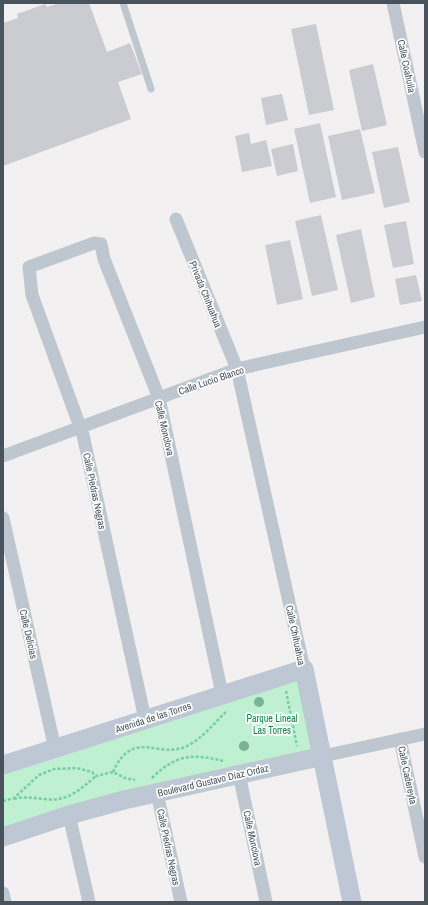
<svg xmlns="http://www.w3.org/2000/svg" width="428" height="905" font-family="'Archivo Narrow',sans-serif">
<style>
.green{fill:#bff0d1}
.building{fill:#caccd2}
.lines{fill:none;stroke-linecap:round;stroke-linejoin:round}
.path{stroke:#76cea2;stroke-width:2.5;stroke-dasharray:3 2;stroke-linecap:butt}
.lane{stroke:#bec7cf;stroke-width:7}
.street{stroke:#bec7cf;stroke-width:13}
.secondary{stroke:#bec8d4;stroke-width:19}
.tree{fill:#7ab395}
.labels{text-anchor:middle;stroke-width:3.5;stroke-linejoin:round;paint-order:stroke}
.street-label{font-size:10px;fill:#48535e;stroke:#fff}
.park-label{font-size:10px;fill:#17814a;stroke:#fff}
</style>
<rect width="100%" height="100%" fill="#f2f0f0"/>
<path class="green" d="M 300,676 L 317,752 L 3,828 L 3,772 Z"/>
<path class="building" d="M 59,3 L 89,3 L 107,52 L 130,43 L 142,74 L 118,82 L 131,119 L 3,166 L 3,23 L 18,18 L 17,14 L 45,4 L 47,7 Z
M 316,24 L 334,110 L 309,115 L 291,29 Z
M 373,64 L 387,125 L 362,131 L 349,70 Z
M 282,94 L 288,120 L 266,125 L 261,98 Z
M 320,123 L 336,197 L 310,203 L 294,129 Z
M 360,129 L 375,193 L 342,200 L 328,136 Z
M 249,133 L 251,144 L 266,140 L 272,166 L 242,172 L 235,136 Z
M 293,144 L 298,171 L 277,176 L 271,149 Z
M 398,147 L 410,202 L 384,208 L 372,152 Z
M 321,215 L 338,290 L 312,296 L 295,221 Z
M 406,221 L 414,264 L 393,268 L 384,225 Z
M 361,229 L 375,297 L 351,303 L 336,235 Z
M 290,240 L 303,299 L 277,305 L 265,245 Z
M 416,275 L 422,301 L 400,305 L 395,279 Z"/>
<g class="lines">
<path class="path" d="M 286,691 L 297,746
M 113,772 C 133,727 159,760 187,746 C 202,739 215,722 227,711
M 152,778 C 175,755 192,753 223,761
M 14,799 C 23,796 33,798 43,799 C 68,802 78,791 96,776
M 3,801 L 14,798 L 39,775 L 54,769 L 77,768 L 92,772 L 96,776 L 113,772 L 125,778 L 135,780"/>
<path class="lane" d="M 123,3 L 151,89"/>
<path class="street" d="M 393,3 L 425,152
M 176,219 L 237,369 L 304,669
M 3,456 L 237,369 L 425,327
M 3,518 L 55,749
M 145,719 L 83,435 L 32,295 L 29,267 L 94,243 L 101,244 L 104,259 L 159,398 L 222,694
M 400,739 L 425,857
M 323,756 L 425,734
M 239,774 L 266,902
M 157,793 L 181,902
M 69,815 L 89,902
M 3,893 L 5,902"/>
<path class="secondary" d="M 3,765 L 304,669 L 352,902
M 3,837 L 69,815 L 124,800 L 323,756"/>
</g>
<g class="tree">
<circle cx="259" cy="702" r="5"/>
<circle cx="244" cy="746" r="5"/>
</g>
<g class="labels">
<g class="street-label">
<text transform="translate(407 66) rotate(78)" y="4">Calle Coahuila</text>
<text transform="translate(206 294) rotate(68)" y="4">Privada Chihuahua</text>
<text transform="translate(211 380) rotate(-19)" y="4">Calle Lucio Blanco</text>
<text transform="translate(165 428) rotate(77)" y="4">Calle Monclova</text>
<text transform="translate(95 491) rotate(78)" y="4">Calle Piedras Negras</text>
<text transform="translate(29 634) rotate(77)" y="4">Calle Delicias</text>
<text transform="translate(296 635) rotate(78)" y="4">Calle Chihuahua</text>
<text transform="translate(153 717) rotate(-18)" y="4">Avenida de las Torres</text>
<text transform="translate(408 775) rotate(78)" y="4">Calle Cadereyta</text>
<text transform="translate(213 780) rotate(-13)" y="4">Boulevard Gustavo Díaz Ordaz</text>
<text transform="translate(253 838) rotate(78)" y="4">Calle Monclova</text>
<text transform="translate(169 847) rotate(78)" y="4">Calle Piedras Negras</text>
</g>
<g class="park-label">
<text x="272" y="722">Parque Lineal<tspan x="272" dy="12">Las Torres</tspan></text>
</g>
</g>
<rect width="428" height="905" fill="none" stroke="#48535e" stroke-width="8"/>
</svg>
